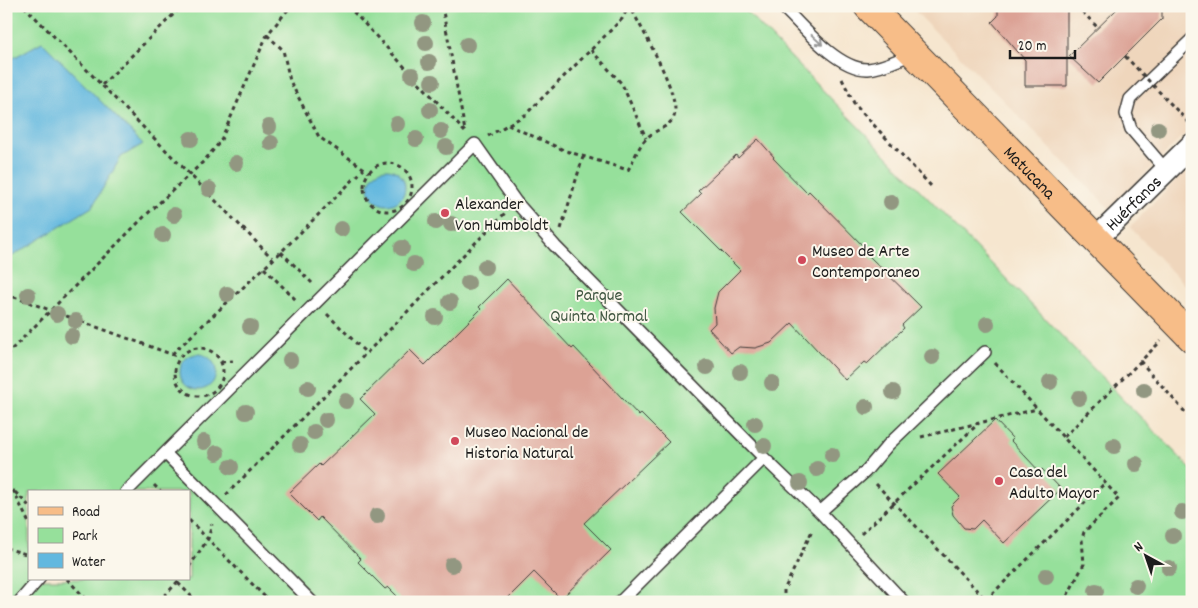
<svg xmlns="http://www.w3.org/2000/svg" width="1198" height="608" font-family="Dekko,sans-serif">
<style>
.built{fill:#efd6bc}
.green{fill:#96e09b;stroke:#597e5c;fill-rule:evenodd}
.water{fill:#62b8df;stroke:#3f6a7e}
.building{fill:#dca295}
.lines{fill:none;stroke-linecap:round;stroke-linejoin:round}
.service-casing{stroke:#3d3a37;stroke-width:14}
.minor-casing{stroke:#3d3a37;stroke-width:25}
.primary-casing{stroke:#3d3a37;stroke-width:30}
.path{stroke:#3d3a37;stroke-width:3;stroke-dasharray:4 4;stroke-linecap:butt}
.service{stroke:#fff;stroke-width:11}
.minor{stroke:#fff;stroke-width:22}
.primary{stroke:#f7bd88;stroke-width:28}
.path-bridge{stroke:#3d3a37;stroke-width:3;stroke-dasharray:4 4;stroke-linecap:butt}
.tree{fill:#929781}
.oneway{stroke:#999}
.poi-dot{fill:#d1495b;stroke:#fbf7ec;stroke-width:2}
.labels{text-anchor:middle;stroke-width:4;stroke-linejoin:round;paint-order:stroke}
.street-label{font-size:18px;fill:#1c1c1c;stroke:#fbf7ec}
.poi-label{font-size:18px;fill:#1c1c1c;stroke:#fbf7ec;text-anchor:start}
.park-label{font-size:18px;fill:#415742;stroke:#fbf7ec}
</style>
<rect width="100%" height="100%" fill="#fbf7ec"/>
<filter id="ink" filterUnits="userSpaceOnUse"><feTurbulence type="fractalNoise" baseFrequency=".02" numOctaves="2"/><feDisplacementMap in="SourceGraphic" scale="10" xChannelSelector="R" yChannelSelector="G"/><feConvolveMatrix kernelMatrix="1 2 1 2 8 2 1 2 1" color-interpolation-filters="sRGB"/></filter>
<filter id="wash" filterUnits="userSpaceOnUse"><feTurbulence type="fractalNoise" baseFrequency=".0096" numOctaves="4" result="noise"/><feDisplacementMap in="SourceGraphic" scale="20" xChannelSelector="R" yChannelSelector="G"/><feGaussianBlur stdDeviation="1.12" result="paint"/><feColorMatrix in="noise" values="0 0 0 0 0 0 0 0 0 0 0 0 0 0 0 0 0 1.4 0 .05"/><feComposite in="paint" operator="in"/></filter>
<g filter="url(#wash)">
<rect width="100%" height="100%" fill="#f6e6cf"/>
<path class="built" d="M 910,6 L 1192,6 L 1192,127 L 1110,209 Z
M 1192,164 L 1192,293 L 1130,227 Z"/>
<path class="green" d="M 6,6 L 741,6 L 1192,470 L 1192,587 L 1176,602 L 6,602 ZM 29,492 L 189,492 L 189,579 L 29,579 Z"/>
<path class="water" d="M 42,42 L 143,144 L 121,157 L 92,207 L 6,260 L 6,62 Z
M369 187a18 18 0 1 1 36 0a18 18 0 1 1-36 0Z
M180 372a18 18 0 1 1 36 0a18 18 0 1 1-36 0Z"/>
<g id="blocks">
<path class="building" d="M 998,6 L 1067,6 L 1067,86 L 1025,86 L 1025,60 L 992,22 L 998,16 Z
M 1120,6 L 1162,6 L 1162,19 L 1098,83 L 1069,56 Z
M 758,139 L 774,157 L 773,158 L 807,193 L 809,191 L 870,253 L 868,255 L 921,307 L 902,325 L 904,328 L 867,364 L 864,362 L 845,380 L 792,323 L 771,343 L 755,348 L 739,347 L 731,353 L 709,329 L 715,323 L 714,308 L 718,292 L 740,270 L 682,212 L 701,194 L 698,191 L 736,155 L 738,158 Z
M 507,279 L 572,349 L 574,347 L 639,416 L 641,414 L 669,442 L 584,523 L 611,550 L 561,599 L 534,572 L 504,602 L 403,602 L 388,587 L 385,589 L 358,562 L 361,559 L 320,517 L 317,521 L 289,493 L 319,464 L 321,466 L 375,414 L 360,399 L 410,350 L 425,365 L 481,309 L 479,307 Z
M 995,420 L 1013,439 L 1011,441 L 1040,472 L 1042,469 L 1061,489 L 1004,543 L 982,520 L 973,529 L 964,528 L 953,515 L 951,506 L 960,497 L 938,474 Z"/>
</g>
</g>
<g filter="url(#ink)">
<use href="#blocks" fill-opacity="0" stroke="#3d3a37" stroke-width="1"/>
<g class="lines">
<defs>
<path id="service" d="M 782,6 C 802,26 838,70 868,69 C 883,68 899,59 913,54
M 1166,170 L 1131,129 L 1126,114 L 1130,99 L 1192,39
M 165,453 L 312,602
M 126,492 L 475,144 L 516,202 L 555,246 L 764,458 L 820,512 L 904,602
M 820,512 L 865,472 L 888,445 L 985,352
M 19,602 L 39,579
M 620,602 L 764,458"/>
<g id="minor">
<path id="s1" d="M 1096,239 L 1192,145"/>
</g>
<g id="primary">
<path id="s2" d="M 868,6 L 1192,338"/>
</g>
</defs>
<use href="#service" class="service-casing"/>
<use href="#minor" class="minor-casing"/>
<use href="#primary" class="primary-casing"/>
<path class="path" d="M 24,6 L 273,259
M 348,6 L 465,132
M 442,6 L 465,131
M 1077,6 L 1098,28
M 267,35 L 283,50 L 290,81 L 319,137 L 369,172
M 591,50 L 622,84 L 646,138
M 842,79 L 855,105 L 932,187
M 102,85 L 182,6
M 508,125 L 566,151 L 628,170 C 634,160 639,144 648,137 C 655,130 667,128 673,119 C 685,100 640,27 630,6
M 488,136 L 525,115 L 622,19 L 629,6
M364 187a24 24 0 1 1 48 0a24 24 0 1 1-48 0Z
M 561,229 L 583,157
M 281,252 L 312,283
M 264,268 L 297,301
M 6,294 L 179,357
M 327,314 L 366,353
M175 372a24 24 0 1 1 48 0a24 24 0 1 1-48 0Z
M 172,354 L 281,252 L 364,169
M 6,355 L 144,217 L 204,161 L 220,142 L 267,35 L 291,6
M 1140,361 L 1192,420
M 221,362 L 233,361
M 995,363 L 1119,498 L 1084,532 L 1082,539 L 1084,564 L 1064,602
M 921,437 L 1037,409
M 1064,437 L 1161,341
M 876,484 L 986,600 L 1105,483
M 6,485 L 13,490 L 29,523
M 154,485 L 161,492
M 15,492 L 29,506
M 226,495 L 505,213
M 189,520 L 270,602
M 861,534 L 979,423
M 6,548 L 29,555
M 189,567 L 208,539 L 212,524
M 67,579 L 89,602
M 178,583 L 197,602
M 159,602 L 180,579
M 784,602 L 784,590 L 813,529"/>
<use href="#service" class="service"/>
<use href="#minor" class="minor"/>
<use href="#primary" class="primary"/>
<path class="path-bridge" d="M 1125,56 L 1192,126"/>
</g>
<g class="tree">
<circle cx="423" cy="23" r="8"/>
<circle cx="426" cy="43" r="8"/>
<circle cx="467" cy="45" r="8"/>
<circle cx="429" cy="62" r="8"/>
<circle cx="412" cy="75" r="8"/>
<circle cx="432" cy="82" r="8"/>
<circle cx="430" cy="110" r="8"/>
<circle cx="397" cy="124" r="8"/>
<circle cx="269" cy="127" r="8"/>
<circle cx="1158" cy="129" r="8"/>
<circle cx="441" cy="131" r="8"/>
<circle cx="191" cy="139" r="8"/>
<circle cx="416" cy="139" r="8"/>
<circle cx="271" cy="143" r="8"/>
<circle cx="446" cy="147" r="8"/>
<circle cx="236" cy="163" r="8"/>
<circle cx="209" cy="189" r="8"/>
<circle cx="891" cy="202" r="8"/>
<circle cx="174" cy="215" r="8"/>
<circle cx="436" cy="222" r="8"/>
<circle cx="451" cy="224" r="8"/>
<circle cx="341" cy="229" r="8"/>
<circle cx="163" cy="235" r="8"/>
<circle cx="402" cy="248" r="8"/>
<circle cx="414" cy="264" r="8"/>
<circle cx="485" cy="267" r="8"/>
<circle cx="468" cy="283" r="8"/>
<circle cx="227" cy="294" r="8"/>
<circle cx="28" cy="295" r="8"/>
<circle cx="450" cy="302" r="8"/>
<circle cx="57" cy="314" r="8"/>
<circle cx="435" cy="317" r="8"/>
<circle cx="76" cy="321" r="8"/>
<circle cx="987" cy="324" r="8"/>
<circle cx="250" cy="327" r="8"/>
<circle cx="72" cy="336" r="8"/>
<circle cx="932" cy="357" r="8"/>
<circle cx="290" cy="360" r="8"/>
<circle cx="707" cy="367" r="8"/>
<circle cx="740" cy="372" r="8"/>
<circle cx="1050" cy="382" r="8"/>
<circle cx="772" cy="383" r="8"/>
<circle cx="308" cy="388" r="8"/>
<circle cx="1144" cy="390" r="8"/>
<circle cx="893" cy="392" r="8"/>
<circle cx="1079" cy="398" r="8"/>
<circle cx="346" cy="401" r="8"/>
<circle cx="866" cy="407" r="8"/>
<circle cx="246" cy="412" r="8"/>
<circle cx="326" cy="420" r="8"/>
<circle cx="755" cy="424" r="8"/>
<circle cx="314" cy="432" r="8"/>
<circle cx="204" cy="442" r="8"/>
<circle cx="300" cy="445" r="8"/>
<circle cx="764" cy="446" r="8"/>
<circle cx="1114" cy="446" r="8"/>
<circle cx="217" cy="453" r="8"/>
<circle cx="832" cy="455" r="8"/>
<circle cx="1136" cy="464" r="8"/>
<circle cx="231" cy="467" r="8"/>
<circle cx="817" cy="469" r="8"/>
<circle cx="800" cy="483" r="8"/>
<circle cx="1182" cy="512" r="8"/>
<circle cx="377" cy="516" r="8"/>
<circle cx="1173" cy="536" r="8"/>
<circle cx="452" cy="565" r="8"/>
<circle cx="1169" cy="568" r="8"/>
<circle cx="1046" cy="576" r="8"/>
<circle cx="1136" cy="586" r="8"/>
<circle cx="1096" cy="591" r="8"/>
</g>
<defs><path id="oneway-shaft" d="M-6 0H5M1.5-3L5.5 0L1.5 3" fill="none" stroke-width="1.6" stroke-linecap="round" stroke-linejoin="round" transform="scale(1.25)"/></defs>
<use class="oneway" href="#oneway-shaft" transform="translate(817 40) rotate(43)"/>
</g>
<g class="poi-dot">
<circle cx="445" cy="213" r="5"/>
<circle cx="802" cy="260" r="5"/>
<circle cx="455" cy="441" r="5"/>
<circle cx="999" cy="481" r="5"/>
</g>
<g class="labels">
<g class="street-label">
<text dy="6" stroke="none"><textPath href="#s2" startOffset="232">Matucana</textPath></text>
<text dy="6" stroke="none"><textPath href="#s1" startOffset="52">Huérfanos</textPath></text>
</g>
<g class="poi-label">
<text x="455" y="209">Alexander<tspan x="455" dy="21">Von Humboldt</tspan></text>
<text x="812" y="256">Museo de Arte<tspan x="812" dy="21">Contemporaneo</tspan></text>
<text x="465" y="437">Museo Nacional de<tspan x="465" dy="21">Historia Natural</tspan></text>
<text x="1009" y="477">Casa del<tspan x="1009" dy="21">Adulto Mayor</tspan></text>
</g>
<g class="park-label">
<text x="599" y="300">Parque<tspan x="599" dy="21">Quinta Normal</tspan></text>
</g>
</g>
<rect width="1198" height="608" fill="none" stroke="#fbf7ec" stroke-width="25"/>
<rect x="28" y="490" width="162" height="90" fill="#fbf7ec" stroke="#a29f99"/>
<rect x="38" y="507" width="25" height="8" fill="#f7bd88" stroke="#a29f99"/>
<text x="72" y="516" font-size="15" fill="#1c1c1c">Road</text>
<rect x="38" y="528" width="25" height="15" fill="#96e09b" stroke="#a29f99"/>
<text x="72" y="540" font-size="15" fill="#1c1c1c">Park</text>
<rect x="38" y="553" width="25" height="15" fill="#62b8df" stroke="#a29f99"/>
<text x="72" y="566" font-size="15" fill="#1c1c1c">Water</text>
<g transform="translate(1146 556) rotate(320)" stroke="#fbf7ec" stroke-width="4" paint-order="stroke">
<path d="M0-4L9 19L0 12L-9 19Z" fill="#1c1c1c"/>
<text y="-8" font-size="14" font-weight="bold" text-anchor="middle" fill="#1c1c1c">N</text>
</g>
<path d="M1010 50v8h65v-8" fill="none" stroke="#1c1c1c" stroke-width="2.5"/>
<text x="1018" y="50" font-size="15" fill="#1c1c1c" stroke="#fbf7ec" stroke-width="4" paint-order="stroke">20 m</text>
</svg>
